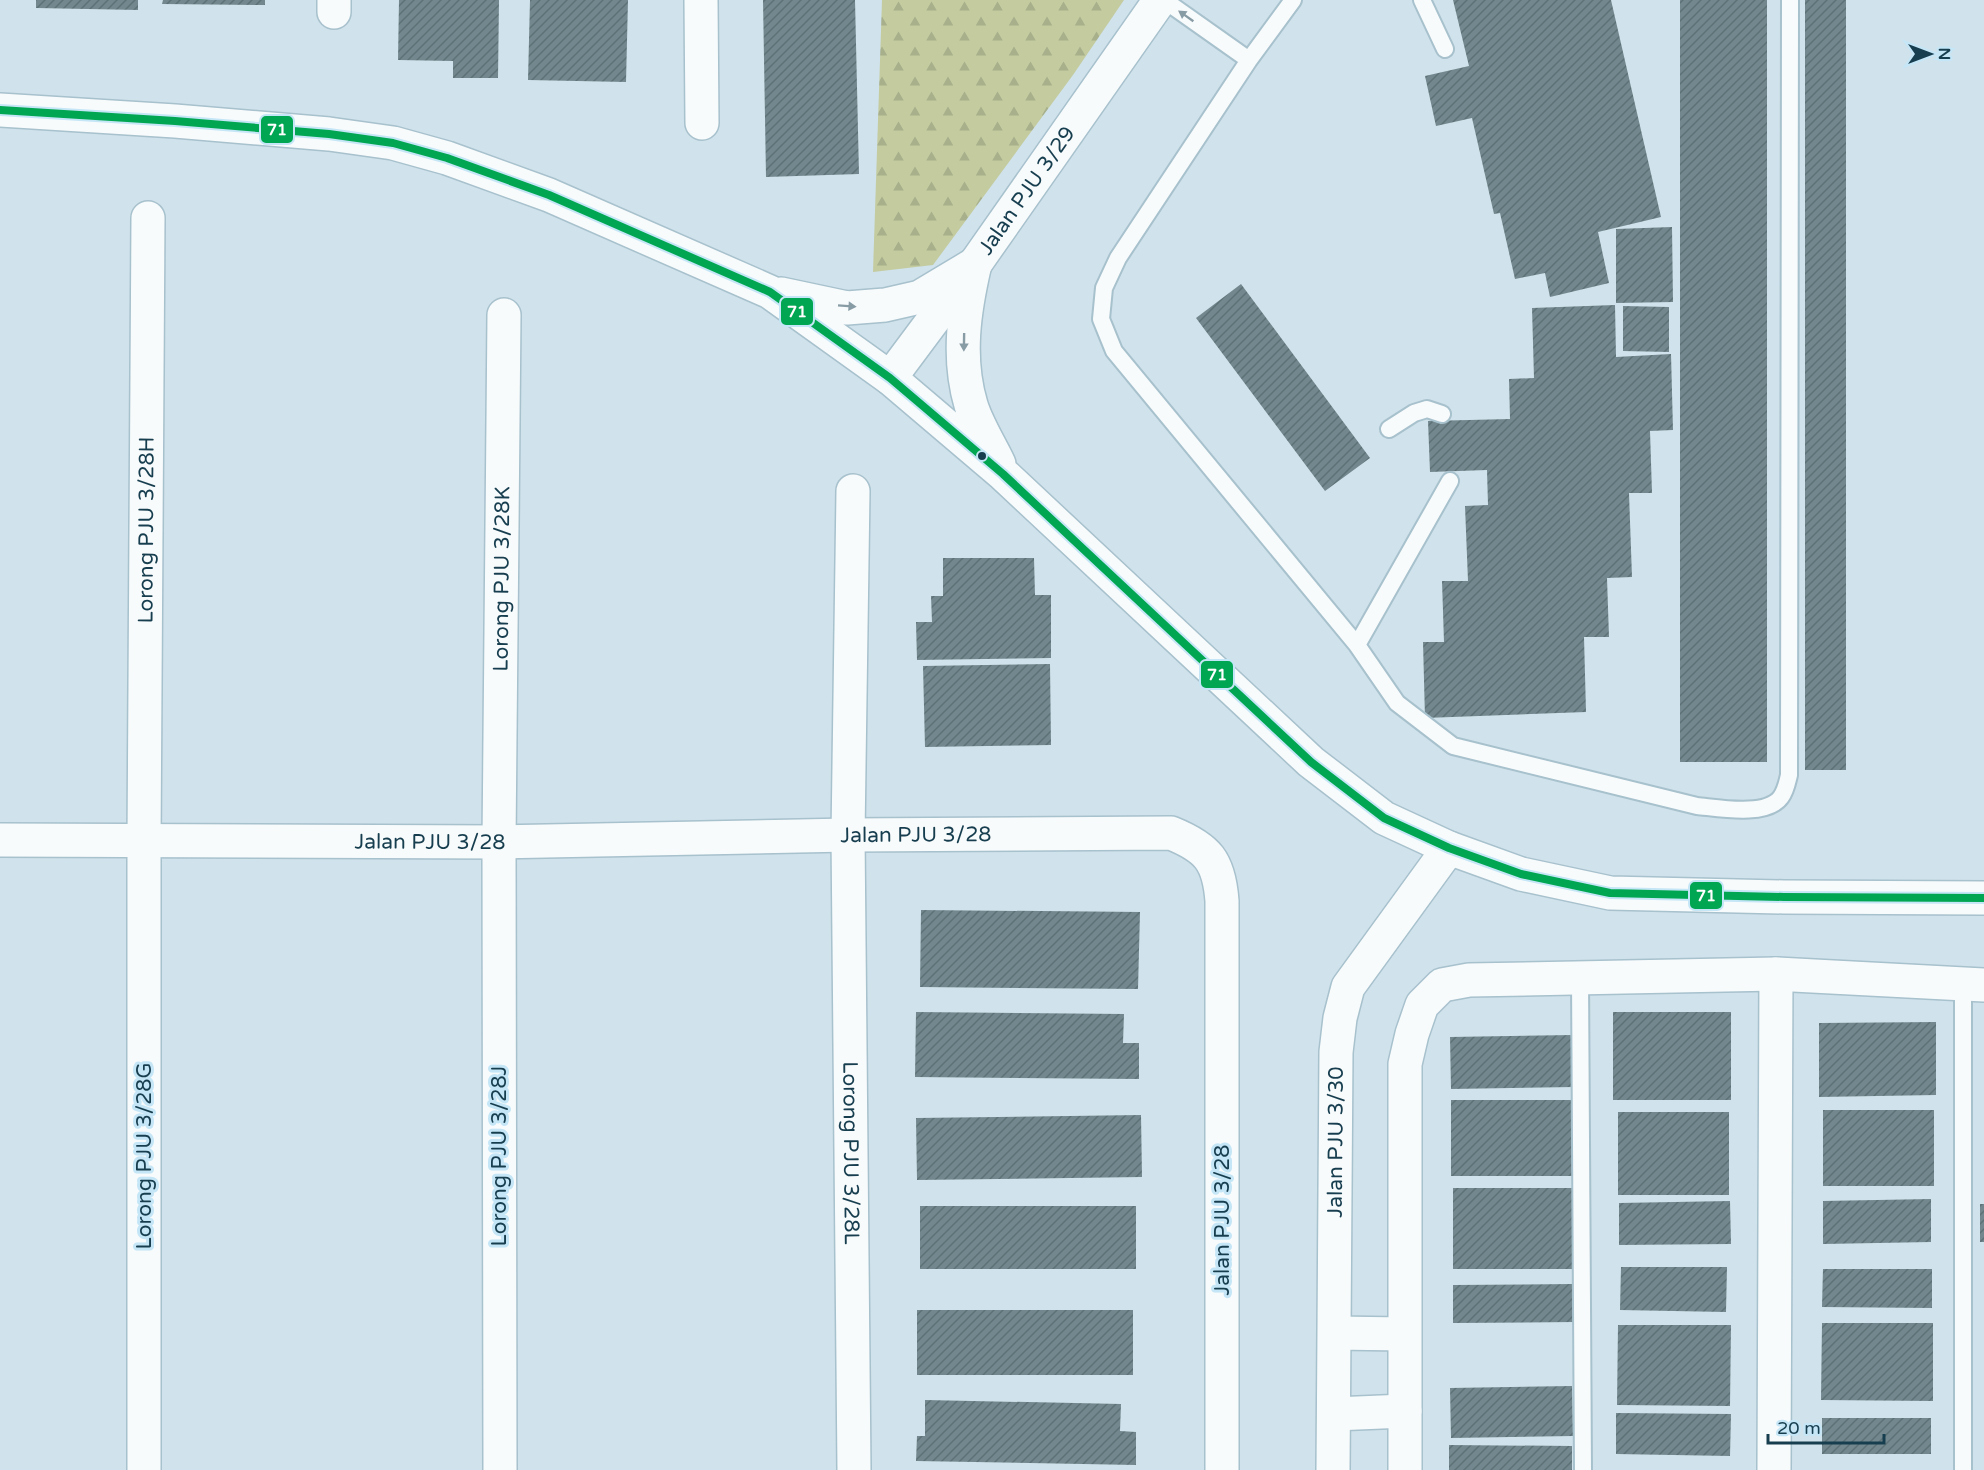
<svg xmlns="http://www.w3.org/2000/svg" width="1984" height="1470" font-family="'Varela Round',sans-serif">
<style>
.forest{fill:url(#forest-firs)}
.building{fill:url(#building-hatch)}
.lines{fill:none;stroke-linecap:round;stroke-linejoin:round}
.lane-casing{stroke:#a7c1cd;stroke-width:20}
.street-casing{stroke:#a7c1cd;stroke-width:36}
.secondary-casing{stroke:#a7c1cd;stroke-width:36}
.lane{stroke:#f8fbfc;stroke-width:16}
.street{stroke:#f8fbfc;stroke-width:33}
.secondary{stroke:#f8fbfc;stroke-width:33}
.bus-1-casing{stroke:#c5e6f6;stroke-width:12}
.bus-1{stroke:#00a651;stroke-width:8}
.oneway{fill:#889ca6}
.bus-dot{fill:#173e4f;stroke:#c5e6f6;stroke-width:2}
.labels{text-anchor:middle;stroke-width:6;stroke-linejoin:round;paint-order:stroke}
.street-label{font-size:21px;fill:#173e4f;stroke:#c5e6f6}
.line-badge{stroke:#c5e6f6;stroke-width:2}
.badge-label{font-size:16px;text-anchor:middle;font-weight:bold;fill:#fff}
</style>
<defs>
<pattern id="forest-firs" width="22" height="20" patternUnits="userSpaceOnUse" patternTransform="scale(1.5)"><rect width="22" height="20" fill="#c3cb9f"/><path d="M5 1l3.5 6h-7zM16 11l3.5 6h-7z" fill="#a7af8b"/></pattern>
<pattern id="building-hatch" width="6" height="6" patternUnits="userSpaceOnUse" patternTransform="scale(1.5)"><rect width="6" height="6" fill="#72888e"/><path d="M-1 1l2-2M0 6l6-6M5 7l2-2" fill="none" stroke="#5d7176"/></pattern>
</defs>
<rect width="100%" height="100%" fill="#d0e2eb"/>
<path class="forest" d="M 882,0 L 1124,0 L 1073,75 L 933,265 L 873,272 Z"/>
<path class="building" d="M 36,0 L 138,0 L 138,10 L 36,8 Z
M 163,0 L 265,0 L 265,5 L 162,4 Z
M 399,0 L 499,0 L 498,78 L 453,78 L 453,61 L 398,60 Z
M 530,0 L 628,0 L 626,82 L 528,80 Z
M 763,0 L 855,0 L 859,174 L 766,177 Z
M 1453,0 L 1611,0 L 1661,217 L 1598,232 L 1609,283 L 1550,297 L 1545,273 L 1515,279 L 1500,213 L 1494,214 L 1472,118 L 1436,126 L 1425,76 L 1469,66 Z
M 1680,0 L 1767,0 L 1767,762 L 1680,762 Z
M 1805,0 L 1846,0 L 1846,770 L 1805,770 Z
M 1672,227 L 1673,302 L 1616,303 L 1616,229 Z
M 1241,284 L 1370,458 L 1325,491 L 1196,318 Z
M 1615,305 L 1616,357 L 1671,354 L 1673,430 L 1650,431 L 1652,493 L 1629,493 L 1632,577 L 1607,578 L 1609,637 L 1584,637 L 1586,712 L 1425,718 L 1423,642 L 1444,642 L 1442,581 L 1468,581 L 1465,506 L 1488,505 L 1487,470 L 1430,472 L 1428,421 L 1510,419 L 1509,379 L 1534,378 L 1532,308 Z
M 1623,306 L 1669,307 L 1669,352 L 1623,351 Z
M 943,558 L 1034,558 L 1035,595 L 1051,595 L 1051,658 L 917,660 L 916,622 L 932,622 L 931,596 L 943,596 Z
M 1050,664 L 1051,745 L 925,747 L 923,666 Z
M 921,910 L 1140,912 L 1138,989 L 920,987 Z
M 916,1012 L 1124,1014 L 1123,1043 L 1139,1043 L 1139,1079 L 915,1077 Z
M 1613,1012 L 1731,1012 L 1731,1100 L 1613,1100 Z
M 1936,1022 L 1936,1095 L 1819,1097 L 1819,1023 Z
M 1573,1035 L 1574,1087 L 1451,1089 L 1450,1037 Z
M 1451,1100 L 1574,1100 L 1574,1176 L 1451,1176 Z
M 1823,1110 L 1934,1110 L 1934,1186 L 1823,1186 Z
M 1618,1112 L 1729,1112 L 1729,1195 L 1618,1195 Z
M 1141,1115 L 1142,1177 L 917,1180 L 916,1118 Z
M 1453,1188 L 1575,1188 L 1575,1269 L 1453,1269 Z
M 1931,1199 L 1931,1242 L 1823,1244 L 1823,1201 Z
M 1730,1201 L 1731,1244 L 1619,1245 L 1619,1203 Z
M 1980,1204 L 1984,1204 L 1984,1242 L 1980,1242 Z
M 920,1206 L 1136,1206 L 1136,1269 L 920,1269 Z
M 1621,1267 L 1727,1267 L 1726,1312 L 1620,1310 Z
M 1823,1269 L 1932,1269 L 1932,1308 L 1822,1307 Z
M 1574,1284 L 1575,1322 L 1453,1323 L 1453,1285 Z
M 917,1310 L 1133,1310 L 1133,1375 L 917,1375 Z
M 1822,1323 L 1933,1323 L 1933,1401 L 1821,1400 Z
M 1618,1325 L 1731,1325 L 1730,1406 L 1617,1405 Z
M 1572,1386 L 1573,1436 L 1451,1438 L 1450,1388 Z
M 925,1400 L 1121,1404 L 1120,1431 L 1136,1432 L 1136,1465 L 916,1461 L 917,1436 L 925,1436 Z
M 1616,1413 L 1731,1414 L 1730,1456 L 1616,1454 Z
M 1822,1418 L 1931,1418 L 1931,1454 L 1822,1454 Z
M 1449,1445 L 1572,1446 L 1572,1470 L 1449,1470 Z"/>
<g class="lines">
<defs>
<path id="lane" d="M 1164,0 L 1249,60
M 1293,0 L 1249,60 L 1118,258 L 1104,288 L 1101,319 L 1114,351 L 1357,645 L 1397,703 L 1453,746 L 1697,806 C 1719,808 1767,817 1781,797 C 1786,790 1787,783 1789,775 L 1790,0
M 1422,0 L 1445,49
M 1389,429 L 1414,413 L 1427,409 L 1442,414
M 1357,645 L 1450,481
M 1580,977 L 1583,1470
M 1963,984 L 1963,1470"/>
<g id="street">
<path d="M 334,0 L 334,12"/>
<path d="M 701,0 L 702,123"/>
<path id="s1" d="M 890,378 L 975,264 L 1160,0"/>
<path id="s2" d="M 853,491 L 848,835 L 854,1470"/>
<path id="s3" d="M 0,840 L 499,842 L 848,835 L 1171,833 C 1208,848 1219,861 1222,901 L 1222,1470"/>
<path d="M 1335,1333 L 1404,1334"/>
<path d="M 1334,1414 L 1405,1411"/>
<path id="s4" d="M 144,1470 L 144,842 L 148,218"/>
<path id="s5" d="M 500,1470 L 499,842 L 504,315"/>
<path id="s6" d="M 1333,1470 L 1336,1052 L 1340,1018 L 1348,987 L 1449,848"/>
<path d="M 1405,1470 L 1405,1064 L 1412,1034 L 1422,1005 L 1442,985 L 1469,980 L 1776,974 L 1984,985"/>
<path d="M 1774,1470 L 1776,974"/>
</g>
<path id="secondary" d="M 0,110 L 175,121 L 329,134 L 393,143 L 447,158 L 549,195 L 770,292 L 890,378 L 1003,474 L 1311,762 L 1384,818 L 1449,848 L 1521,874 L 1610,893 L 1784,897 L 1984,898
M 975,264 C 964,311 957,358 971,405 C 977,425 990,445 999,464
M 781,294 L 847,308 L 885,305 L 920,297 L 975,264"/>
</defs>
<use href="#lane" class="lane-casing"/>
<use href="#street" class="street-casing"/>
<use href="#secondary" class="secondary-casing"/>
<use href="#lane" class="lane"/>
<use href="#street" class="street"/>
<use href="#secondary" class="secondary"/>
<defs>
<path id="bus-1" d="M 0,110 L 175,121 L 329,134 L 393,143 L 447,158 L 549,195 L 770,292 L 890,378 L 1003,474 L 1311,762 L 1384,818 L 1449,848 L 1521,874 L 1610,893 L 1784,897 L 1984,898"/>
</defs>
<use href="#bus-1" class="bus-1-casing"/>
<use href="#bus-1" class="bus-1"/>
</g>
<defs><path id="oneway-solid" d="M-6-.8H1V-3.2L6.5 0L1 3.2V.8H-6Z" transform="scale(1.5)"/></defs>
<g class="oneway">
<use href="#oneway-solid" transform="translate(1186 16) rotate(-145)"/>
<use href="#oneway-solid" transform="translate(847 306) rotate(4)"/>
<use href="#oneway-solid" transform="translate(964 342) rotate(91)"/>
</g>
<circle class="bus-dot" cx="982" cy="456" r="5"/>
<g class="labels">
<g class="street-label">
<text dy="7" stroke="none"><textPath href="#s1" startOffset="232">Jalan PJU 3/29</textPath></text>
<text dy="7" stroke="none"><textPath href="#s4" startOffset="940">Lorong PJU 3/28H</textPath></text>
<text dy="7" stroke="none"><textPath href="#s5" startOffset="891">Lorong PJU 3/28K</textPath></text>
<text dy="7" stroke="none"><textPath href="#s3" startOffset="916">Jalan PJU 3/28</textPath></text>
<text dy="7" stroke="none"><textPath href="#s3" startOffset="430">Jalan PJU 3/28</textPath></text>
<text dy="7" stroke="none"><textPath href="#s6" startOffset="328">Jalan PJU 3/30</textPath></text>
<text dy="7" stroke="none"><textPath href="#s2" startOffset="662">Lorong PJU 3/28L</textPath></text>
<text transform="translate(144 1156) rotate(-90)" y="7">Lorong PJU 3/28G</text>
<text transform="translate(499 1156) rotate(-90)" y="7">Lorong PJU 3/28J</text>
<text transform="translate(1222 1220) rotate(-90)" y="7">Jalan PJU 3/28</text>
</g>
</g>
<g class="line-badge">
<rect x="260" y="115" width="34" height="29" rx="6" fill="#00a651"/>
<rect x="780" y="297" width="34" height="29" rx="6" fill="#00a651"/>
<rect x="1200" y="660" width="34" height="29" rx="6" fill="#00a651"/>
<rect x="1689" y="881" width="34" height="29" rx="6" fill="#00a651"/>
</g>
<g class="badge-label">
<text x="277" y="135">71</text>
<text x="797" y="317">71</text>
<text x="1217" y="680">71</text>
<text x="1706" y="901">71</text>
</g>
<g transform="translate(1930 54) rotate(90)" stroke="#c5e6f6" stroke-width="4.5" paint-order="stroke">
<path d="M0-4.5L10 22L0 15L-10 22Z" fill="#173e4f"/>
<text y="-9" font-size="16" font-weight="bold" text-anchor="middle" fill="#173e4f">N</text>
</g>
<path d="M1768 1434v9h116v-9" fill="none" stroke="#173e4f" stroke-width="3"/>
<text x="1777" y="1434" font-size="18" fill="#173e4f" stroke="#c5e6f6" stroke-width="4.5" paint-order="stroke">20 m</text>
</svg>
